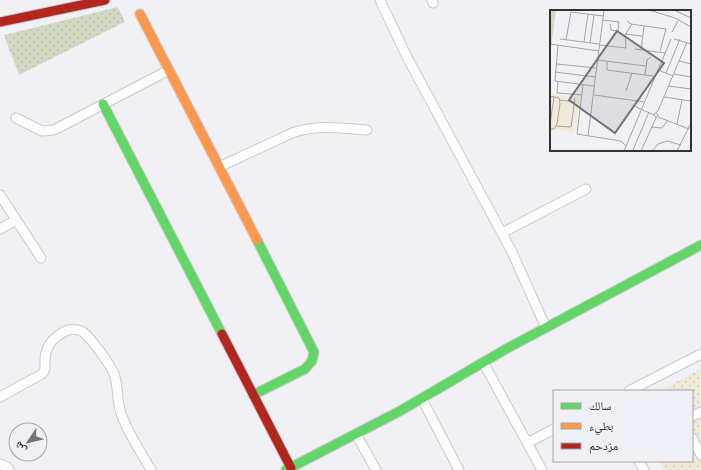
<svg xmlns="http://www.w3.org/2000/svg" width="701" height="470" font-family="'Libre Baskerville','Noto Naskh Arabic',serif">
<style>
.sand{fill:url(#sand-dots)}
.park{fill:url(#park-dots)}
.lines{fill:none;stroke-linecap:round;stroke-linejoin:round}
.street-casing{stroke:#cacacd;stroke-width:11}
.fast-casing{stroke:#cacacd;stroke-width:11}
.slow-casing{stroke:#cacacd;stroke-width:11}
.jam-casing{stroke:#cacacd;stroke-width:11}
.street{stroke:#fdfdfe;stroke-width:9}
.fast{stroke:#63d668;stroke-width:9}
.slow{stroke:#ff974d;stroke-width:9}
.jam{stroke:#b3261e;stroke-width:9}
.inset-road{fill:none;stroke:#a4a4a8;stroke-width:1}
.view{fill:#747478;fill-opacity:0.15;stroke:#747478;stroke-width:2}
.inset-edge{fill:none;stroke:#323235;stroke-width:2}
</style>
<defs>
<pattern id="sand-dots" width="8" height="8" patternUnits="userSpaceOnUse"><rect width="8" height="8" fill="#f0ead8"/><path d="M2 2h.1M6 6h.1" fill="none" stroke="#cec9ba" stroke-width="1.8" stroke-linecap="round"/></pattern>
<pattern id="park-dots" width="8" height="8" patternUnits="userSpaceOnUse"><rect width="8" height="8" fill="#d2d9c2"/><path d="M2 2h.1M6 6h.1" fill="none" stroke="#b5bba7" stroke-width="1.8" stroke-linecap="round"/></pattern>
</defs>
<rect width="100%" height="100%" fill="#f0f0f5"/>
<path class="sand" d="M 701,369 L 701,470 L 664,470 L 659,461 L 692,461 L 692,391 L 659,391 Z"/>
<path class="park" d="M 118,7 L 125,22 L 19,75 L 4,35 Z"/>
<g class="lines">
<defs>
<path id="street" d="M 380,0 L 407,57 L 512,252 L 546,328
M 432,0 L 433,3
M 16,118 L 42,131 L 54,130 L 169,70
M 219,167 L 292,133 C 316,124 342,128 367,130
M 0,195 L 41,258
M 0,229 L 16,220
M 502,233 L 586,189
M 483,362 L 542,470
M 629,391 L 701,354
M 0,397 L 42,374 C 46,370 45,366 45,360 C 45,348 52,339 62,333 C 68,329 76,328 83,332 C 91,338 110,364 114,374 C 119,387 116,402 122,416 C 129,435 141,452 151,470
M 422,399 L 459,470
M 692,416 L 701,412
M 356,434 L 376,470
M 692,438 L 701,455
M 527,443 L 554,429
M 639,461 L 644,470
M 0,464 L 7,467 L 9,470"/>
<path id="fast" d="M 103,104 L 222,334
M 253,395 L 305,369 L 312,361 L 314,352 L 257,240
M 286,470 L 400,411 L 506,349 L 701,245"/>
<path id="slow" d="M 140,14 L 257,240"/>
<path id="jam" d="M 0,22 L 105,0
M 222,334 L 291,468"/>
</defs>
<use href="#street" class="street-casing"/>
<use href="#fast" class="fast-casing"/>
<use href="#slow" class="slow-casing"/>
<use href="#jam" class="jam-casing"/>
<use href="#street" class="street"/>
<use href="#fast" class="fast"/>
<use href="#slow" class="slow"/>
<use href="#jam" class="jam"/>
</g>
<g transform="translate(550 10)">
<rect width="141" height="141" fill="#f0f0f5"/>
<path d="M 0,84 L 30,88 L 24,122 L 0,119 Z" fill="#f0ead8"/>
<path d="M 0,0 L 6,0 L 0,46 Z" fill="#d2d9c2"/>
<path class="inset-road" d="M 99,0 L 125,8 L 141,17M 124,0 L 141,8M 53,10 L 69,12 L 68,21 L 61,20 L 60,14M 77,11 L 81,14 L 116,19 L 110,41M 122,22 L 128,11M 75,24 L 92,26M 10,29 L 49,34M 124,29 L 141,34M 16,30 L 21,2 L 53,6M 34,32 L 38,4M 40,33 L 44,5M 0,34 L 49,41M 8,35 L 5,71 L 44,76M 49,35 L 76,38 L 75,25 L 82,14M 85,39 L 115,43M 91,40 L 94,16M 47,50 L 96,56M 57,51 L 57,60 L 103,66M 129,51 L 141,54M 7,54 L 46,58M 108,60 L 123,66M 5,62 L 45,67M 116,63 L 130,29M 124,64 L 141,67M 95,65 L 97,50 L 101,47M 8,72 L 7,83 L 32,85M 33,75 L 27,124 L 71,131 L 76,136M 118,76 L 141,79M 76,81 L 82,63M 44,85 L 95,92M 0,86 L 9,88 L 10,94 L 7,114 L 4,119 L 0,119M 114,87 L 141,91M 9,90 L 25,92M 84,96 L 104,105M 106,103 L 108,105 L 106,108 L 104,104 L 108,101 L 137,32M 108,107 L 139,119M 0,114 L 4,87M 127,114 L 132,90M 6,116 L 21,117 L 25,88M 101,117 L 112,118 L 118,110M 38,126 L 54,0M 83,140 L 99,102M 74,141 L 121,29M 91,141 L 106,108M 102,141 L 108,134 L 117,131 L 131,135M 127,141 L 141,113"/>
<path class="view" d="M 67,21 L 114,53 L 65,123 L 19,90 Z"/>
<rect width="141" height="141" class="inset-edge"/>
</g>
<rect x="553" y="390" width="140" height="72" fill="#efeff6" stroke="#a3a3a9"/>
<rect x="561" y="403" width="20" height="6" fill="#63d668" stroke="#a3a3a9"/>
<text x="589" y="410" font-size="12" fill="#323235">سالك</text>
<rect x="561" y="423" width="20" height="6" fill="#ff974d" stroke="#a3a3a9"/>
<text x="589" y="430" font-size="12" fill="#323235">بطيء</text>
<rect x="561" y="443" width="20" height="6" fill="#b3261e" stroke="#a3a3a9"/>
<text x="589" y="450" font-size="12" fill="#323235">مزدحم</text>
<g transform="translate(28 442) rotate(235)"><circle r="19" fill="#efeff6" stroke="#a3a3a9"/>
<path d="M0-3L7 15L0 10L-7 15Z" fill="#747478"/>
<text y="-6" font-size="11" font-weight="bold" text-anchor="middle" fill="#323235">ش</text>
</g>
</svg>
